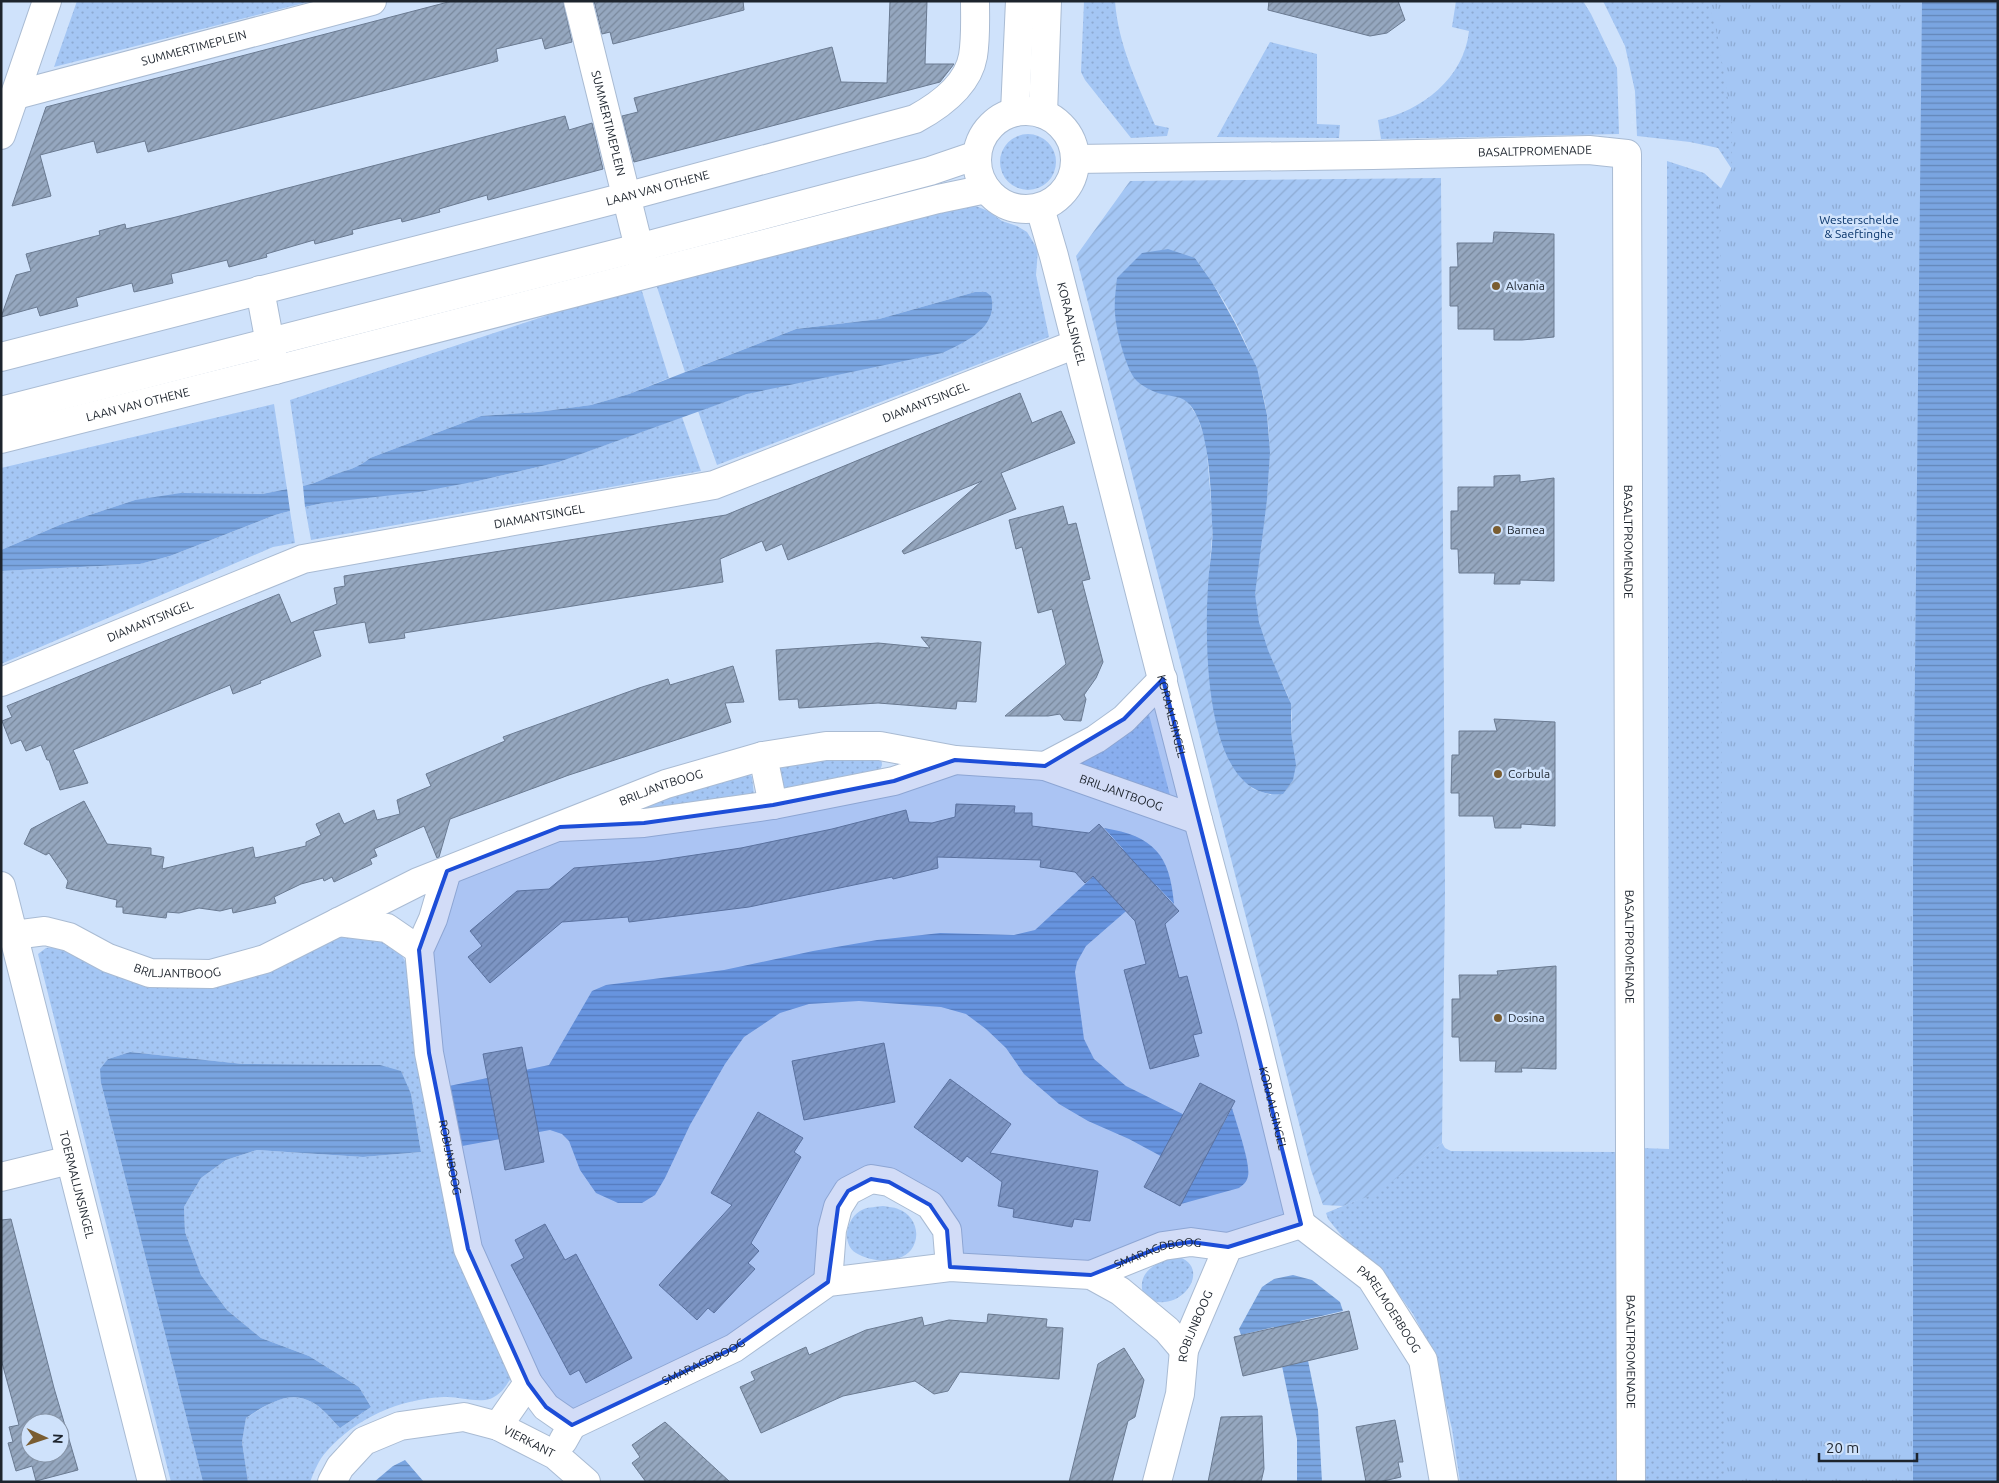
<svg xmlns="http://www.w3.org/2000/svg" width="1999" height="1483" font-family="Ubuntu,sans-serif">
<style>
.grass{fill:url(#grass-dots)}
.park{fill:url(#park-tufts)}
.garden{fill:url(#garden-furrows);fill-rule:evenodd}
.water{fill:url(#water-rules)}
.building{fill:url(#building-hatch);stroke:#6a7a91;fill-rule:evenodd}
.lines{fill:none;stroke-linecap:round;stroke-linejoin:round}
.street-casing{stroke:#a9bbd3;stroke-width:30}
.secondary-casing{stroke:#a9bbd3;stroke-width:30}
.street{stroke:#fff;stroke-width:28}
.secondary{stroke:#fff;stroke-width:28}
.marked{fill:#1d4ed8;fill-opacity:0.2;stroke:#1d4ed8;stroke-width:4;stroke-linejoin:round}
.poi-dot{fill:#7a5d31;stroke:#cfe2fb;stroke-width:2}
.labels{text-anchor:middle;stroke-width:5;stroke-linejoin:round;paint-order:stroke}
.street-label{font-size:12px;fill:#1d242d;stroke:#cfe2fb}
.park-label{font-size:12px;fill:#073369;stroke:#cfe2fb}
.poi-label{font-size:12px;fill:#1d242d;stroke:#cfe2fb;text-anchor:start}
</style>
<defs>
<pattern id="grass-dots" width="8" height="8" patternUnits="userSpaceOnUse" patternTransform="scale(1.25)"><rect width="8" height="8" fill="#a4c6f4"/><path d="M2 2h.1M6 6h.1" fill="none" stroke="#8daad2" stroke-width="1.8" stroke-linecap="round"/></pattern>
<pattern id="park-tufts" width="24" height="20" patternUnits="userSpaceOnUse" patternTransform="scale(1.25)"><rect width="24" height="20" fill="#a4c6f4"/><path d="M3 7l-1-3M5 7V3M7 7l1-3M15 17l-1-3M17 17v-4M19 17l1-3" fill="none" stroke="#8daad2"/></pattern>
<pattern id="garden-furrows" width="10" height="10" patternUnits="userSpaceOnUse" patternTransform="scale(1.25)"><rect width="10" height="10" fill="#a4c6f4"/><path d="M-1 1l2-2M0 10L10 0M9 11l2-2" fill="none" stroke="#8daad2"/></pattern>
<pattern id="water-rules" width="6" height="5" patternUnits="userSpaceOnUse" patternTransform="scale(1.25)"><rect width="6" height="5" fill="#7aa5e1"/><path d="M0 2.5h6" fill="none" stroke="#6386b7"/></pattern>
<pattern id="building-hatch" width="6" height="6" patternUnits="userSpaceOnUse" patternTransform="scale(1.25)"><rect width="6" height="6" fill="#95a7bf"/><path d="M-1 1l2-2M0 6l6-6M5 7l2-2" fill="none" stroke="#79889c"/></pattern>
</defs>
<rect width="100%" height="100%" fill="#cfe2fb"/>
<path class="grass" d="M 77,1 L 312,1 L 54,67 Z
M 1084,1 L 1115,1 C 1118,45 1138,85 1155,125 L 1169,128 L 1167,136 L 1131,138 L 1085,80 L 1081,72 Z
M 1456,1 L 1583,1 L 1591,14 L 1617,68 L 1619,134 L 1381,139 L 1378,120 C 1422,111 1464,78 1469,31 L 1452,27 Z
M 1603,1 L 1813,1 L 1735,174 L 1718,148 L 1690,142 L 1637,136 L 1635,91 L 1625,46 Z
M 1270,42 L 1317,54 L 1317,124 L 1340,125 L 1339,138 L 1217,137 Z
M1000 162a28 28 0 1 1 56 0a28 28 0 1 1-56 0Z
M 1667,161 L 1704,173 L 1724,191 L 1815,1482 L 1643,1482 L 1641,1148 L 1669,1149 Z
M 966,202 L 988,211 L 1002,221 L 1017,226 L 1027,232 L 1038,250 L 1036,275 L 1049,337 L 717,465 L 698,411 L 747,394 L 975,292 L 879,319 L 796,329 L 685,372 L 655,281 Z
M 640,285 L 669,378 L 629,394 L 591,405 L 538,412 L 481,416 L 370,458 C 356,469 349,469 333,475 C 323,479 314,484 303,486 L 290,400 Z
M 274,404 L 287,489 L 262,494 L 135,500 L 62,524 L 1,550 L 1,468 Z
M 682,417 L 701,471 L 311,540 L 305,507 L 323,503 L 478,481 L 559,462 Z
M 290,511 L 295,543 L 273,547 L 1,664 L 1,571 L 140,564 L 170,556 L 275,515 Z
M 1147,707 L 1171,799 L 1078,764 Z
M 881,759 L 882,765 L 880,770 L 784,791 L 778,764 L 784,760 Z
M 748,772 L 752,777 L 754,795 L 614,813 L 693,785 L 696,790 Z
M 364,930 L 399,950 L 412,974 L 511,1378 C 506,1386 501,1395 490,1399 C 475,1403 459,1396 444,1397 C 399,1399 356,1418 326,1452 C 319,1459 314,1472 310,1482 L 248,1482 L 242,1442 L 246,1418 C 264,1407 285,1391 307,1400 C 320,1404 331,1419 340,1428 L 371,1407 L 359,1387 L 309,1356 L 261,1338 L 227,1310 L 201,1275 L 185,1232 L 184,1207 L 201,1178 L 226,1160 L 257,1150 L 363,1157 L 421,1152 L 411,1094 L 380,1065 L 243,1064 L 130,1052 L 108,1059 L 101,1083 L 203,1482 L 171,1482 L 38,954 L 46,948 L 63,946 L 143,978 L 336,933 Z
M 1442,1143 L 1445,1148 L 1451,1151 L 1618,1152 L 1619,1482 L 1460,1482 L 1452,1429 L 1433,1352 L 1413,1314 L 1389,1281 L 1346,1241 L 1328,1219 L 1326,1213 L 1377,1192 Z
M 883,1206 C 888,1207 894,1207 898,1209 C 915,1215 922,1235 911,1250 C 899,1265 870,1262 856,1253 C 840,1243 847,1215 864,1209 C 869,1207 877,1207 883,1206 Z
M 1175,1256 C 1216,1265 1180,1319 1144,1297 C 1135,1272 1156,1263 1175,1256 Z"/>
<path class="park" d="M 1708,1 L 1998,1 L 1998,1482 L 1724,1482 L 1720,235 L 1718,194 L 1732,167 L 1732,123 L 1718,38 Z"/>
<path class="garden" d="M 1441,178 L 1445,891 L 1442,1143 L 1377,1193 L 1343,1206 L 1323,1205 L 1311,1170 L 1076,256 L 1130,181 ZM 1195,258 C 1229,304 1259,358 1267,415 C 1271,442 1269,471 1267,498 C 1264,529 1253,566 1255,596 C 1257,623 1266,648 1277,672 C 1281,682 1288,693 1290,703 C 1297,731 1279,769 1271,795 L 1253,789 L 1240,775 L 1208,656 L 1208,587 L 1213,524 L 1206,442 L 1197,416 L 1187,401 Z"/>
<path class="water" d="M 1922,1 L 1998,1 L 1998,1482 L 1913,1482 L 1913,863 Z
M 1168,249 L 1195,258 L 1212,282 L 1235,323 L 1257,368 L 1267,415 L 1270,452 L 1267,500 L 1255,594 L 1259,622 L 1268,650 L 1291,704 L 1291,733 L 1296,765 L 1293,780 L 1283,794 C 1202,803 1205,638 1208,586 C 1209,565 1214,543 1212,522 C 1211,492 1210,422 1187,402 C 1180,395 1164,396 1155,392 C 1150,390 1139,384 1136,380 C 1126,370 1115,326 1115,312 C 1114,301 1116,289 1117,278 L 1142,253 Z
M 975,292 L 986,292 L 991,296 C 999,328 965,342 942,353 L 747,394 L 559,462 L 478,481 L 419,492 L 323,503 L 305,507 L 303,486 C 314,484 323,479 333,475 C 349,469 356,469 370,458 L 481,416 L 538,412 L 591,405 L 629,394 L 796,329 L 879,319 Z
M 287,489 L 290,511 L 275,515 L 170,556 L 140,564 L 1,571 L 1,550 L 62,524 L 135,500 L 181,493 L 262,494 Z
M 1104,828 C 1154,836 1170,855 1174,904 L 1156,885 L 1086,946 L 1077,962 L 1075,972 L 1084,1039 L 1094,1059 L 1126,1086 L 1219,1132 L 1232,1108 C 1236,1122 1251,1164 1248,1176 C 1247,1182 1243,1185 1239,1188 L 1181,1204 L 1196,1175 L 1129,1139 L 1088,1121 L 1059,1104 L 1024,1074 L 1006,1048 L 986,1029 L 966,1014 L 941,1007 L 859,1001 L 809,1004 L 780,1013 L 744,1037 L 725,1064 L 690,1125 L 665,1178 L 655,1195 L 642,1203 L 618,1203 L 596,1193 L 580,1170 L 569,1141 L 562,1134 L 550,1130 L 462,1146 L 449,1086 L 549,1065 L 592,991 L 606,985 L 724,970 L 813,951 L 877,940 L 940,933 L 1014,935 L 1035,930 L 1123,849 Z
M 130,1052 L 243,1064 L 380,1065 L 401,1071 L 411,1094 L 421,1152 L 363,1157 L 257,1150 L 226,1160 L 201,1178 L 184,1207 L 185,1232 L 201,1275 L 227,1310 L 261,1338 L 309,1356 L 359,1387 L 371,1407 L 340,1428 C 331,1419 320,1404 307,1400 C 286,1391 263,1407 246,1418 L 242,1442 L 248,1482 L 203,1482 L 101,1083 L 100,1069 L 108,1059 Z
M 1293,1275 L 1312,1280 L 1340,1302 L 1343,1311 L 1300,1321 L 1318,1410 L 1322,1482 L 1297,1482 L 1297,1439 L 1274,1327 L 1241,1335 L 1239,1329 L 1262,1287 L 1274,1279 Z
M 405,1460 L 424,1482 L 374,1482 L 393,1466 Z"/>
<path class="building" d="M 452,1 L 563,1 L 572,42 L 545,49 L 542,38 L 496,49 L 498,61 L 148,152 L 145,141 L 97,153 L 94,141 L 40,155 L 51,196 L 12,206 L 46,107 Z
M 594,1 L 743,1 L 744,10 L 613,44 L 610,32 L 602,34 Z
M 890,1 L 927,1 L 925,64 L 954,64 L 940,82 L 634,162 L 622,116 L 638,112 L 634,98 L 832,47 L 841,82 L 887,83 Z
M 1269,1 L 1398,1 L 1405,20 L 1387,33 L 1370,36 L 1268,10 Z
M 565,116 L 569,130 L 592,123 L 603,169 L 488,200 L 487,195 L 439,209 L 440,212 L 402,222 L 401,218 L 352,230 L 353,234 L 315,244 L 314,240 L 266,254 L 267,257 L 229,267 L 227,260 L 171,274 L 173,283 L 134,292 L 132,283 L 76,298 L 78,306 L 40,316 L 37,307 L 1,317 L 16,275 L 31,271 L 26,254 L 100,235 L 99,231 L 125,224 L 126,229 L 176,217 Z
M 1494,232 L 1554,234 L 1554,337 L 1522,340 L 1494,340 L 1494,329 L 1458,329 L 1458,306 L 1450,306 L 1450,267 L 1458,267 L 1457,243 L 1493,243 Z
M 1020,393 L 1032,423 L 1061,411 L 1075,443 L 1001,473 L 1016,509 L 904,554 L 902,551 L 982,481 L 788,560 L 782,544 L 766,551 L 762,541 L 720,559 L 723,582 L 404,633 L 405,638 L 369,643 L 365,622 L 313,631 L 321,656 L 260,681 L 261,683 L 233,694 L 230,685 L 73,750 L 88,783 L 60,790 L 49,760 L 47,760 L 41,745 L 26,751 L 21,740 L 11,744 L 2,721 L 12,717 L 7,706 L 279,594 L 291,623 L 337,604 L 334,588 L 345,586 L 344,576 L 726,515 Z
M 1520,475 L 1520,482 L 1554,478 L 1554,581 L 1520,580 L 1520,584 L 1494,584 L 1495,573 L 1459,573 L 1458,549 L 1451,549 L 1451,511 L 1458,511 L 1458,487 L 1494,487 L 1494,476 Z
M 1063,506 L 1068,525 L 1076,523 L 1090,579 L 1082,581 L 1103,662 L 1096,678 L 1084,695 L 1086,699 L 1081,721 L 1064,720 L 1060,714 L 1048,716 L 1005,716 L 1066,664 L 1052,609 L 1038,613 L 1022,547 L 1016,549 L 1009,520 Z
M 921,637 L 981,642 L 976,702 L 957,701 L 956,709 L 878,703 L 799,708 L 798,699 L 779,700 L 776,650 L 878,643 L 930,648 Z
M 733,666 L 744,702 L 725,703 L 731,722 L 569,775 L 450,819 L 439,857 L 437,858 L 424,826 L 374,849 L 377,856 L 370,859 L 372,864 L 334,882 L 332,877 L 324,881 L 323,878 L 301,884 L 274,897 L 276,903 L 233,913 L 232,908 L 220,911 L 199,908 L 179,913 L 167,912 L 166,918 L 123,913 L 123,907 L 116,907 L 117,900 L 66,888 L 68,881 L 49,853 L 46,855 L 24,844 L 31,829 L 84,801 L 107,844 L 151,848 L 151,855 L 164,857 L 162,869 L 253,847 L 255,858 L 306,846 L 306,842 L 321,835 L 316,824 L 339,813 L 344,824 L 374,810 L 377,820 L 400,814 L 397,800 L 431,786 L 426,774 L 505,741 L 503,737 L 639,688 L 668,679 L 670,685 Z
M 1494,719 L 1555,722 L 1555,826 L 1521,824 L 1521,828 L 1495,828 L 1493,816 L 1459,816 L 1459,793 L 1451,793 L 1452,755 L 1459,755 L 1459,731 L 1497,731 Z
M 956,804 L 1015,806 L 1014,813 L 1032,813 L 1032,826 L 1089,833 L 1099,824 L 1179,911 L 1165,924 L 1179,978 L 1187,976 L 1202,1033 L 1193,1035 L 1199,1056 L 1150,1069 L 1124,970 L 1146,964 L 1135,921 L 1093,876 L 1085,883 L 1075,872 L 1040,867 L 1041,860 L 937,857 L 938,868 L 893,879 L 892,877 L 749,907 L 629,922 L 628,917 L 562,922 L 490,983 L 468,957 L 482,946 L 470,931 L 517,891 L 549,889 L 574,868 L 655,861 L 741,848 L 832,829 L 906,810 L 909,822 L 932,823 L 955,817 Z
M 1556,966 L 1556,1069 L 1521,1068 L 1522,1072 L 1495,1072 L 1496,1061 L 1460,1061 L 1459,1037 L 1452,1037 L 1452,999 L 1460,999 L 1459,975 L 1498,975 L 1497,971 Z
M 884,1043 L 895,1102 L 804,1120 L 792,1061 Z
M 522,1047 L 544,1162 L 505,1170 L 483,1054 Z
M 950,1079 L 1011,1124 L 990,1153 L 1098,1171 L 1090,1221 L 1074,1219 L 1072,1227 L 1013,1217 L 1014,1209 L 998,1206 L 1002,1182 L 967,1156 L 962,1162 L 914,1127 Z
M 1200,1083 L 1235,1101 L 1180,1206 L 1144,1187 Z
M 758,1112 L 803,1138 L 794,1152 L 801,1157 L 751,1243 L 759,1251 L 748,1263 L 755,1269 L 714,1313 L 708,1308 L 697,1320 L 659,1285 L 732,1205 L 711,1193 Z
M 11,1219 L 54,1388 L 78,1470 L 36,1481 L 32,1466 L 16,1471 L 8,1443 L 13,1442 L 9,1427 L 19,1425 L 1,1359 L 1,1220 ZM 30,1423 L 60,1423 L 60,1453 L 30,1453 Z
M 545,1224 L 565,1260 L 576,1254 L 632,1358 L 586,1383 L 579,1370 L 570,1375 L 511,1265 L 524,1258 L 515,1240 Z
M 1349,1311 L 1358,1349 L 1243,1376 L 1234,1337 Z
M 988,1314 L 1047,1319 L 1046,1327 L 1063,1328 L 1059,1379 L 960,1372 L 948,1391 L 934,1394 L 915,1381 L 843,1396 L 761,1433 L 740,1387 L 755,1380 L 751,1372 L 806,1347 L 809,1355 L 866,1330 L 922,1317 L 924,1326 L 949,1320 L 987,1323 Z
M 1124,1348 L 1144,1380 L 1135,1417 L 1128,1421 L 1112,1482 L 1069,1482 L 1098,1364 Z
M 1262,1416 L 1264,1469 L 1261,1482 L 1208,1482 L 1221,1417 Z
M 1395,1420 L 1403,1462 L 1398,1462 L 1401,1477 L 1379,1482 L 1366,1482 L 1356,1427 Z
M 665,1422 L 730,1482 L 646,1482 L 632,1463 L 640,1457 L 632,1445 Z"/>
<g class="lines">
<defs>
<g id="street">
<path id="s1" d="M 578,1 L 645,272"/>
<path id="s2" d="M 16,95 L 372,1"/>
<path d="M 1,135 L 47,1"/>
<path id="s3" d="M 1075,159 L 1373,155 L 1589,150 L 1627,154 L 1631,1482"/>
<path id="s4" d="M 1040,208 L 1054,256 L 1198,820 L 1251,1019 L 1301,1224"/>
<path d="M 260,290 L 275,370"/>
<path id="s5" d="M 1,357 L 625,197 L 915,119 C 939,106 968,85 973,56 C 976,38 975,19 975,1"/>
<path id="s6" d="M 1,682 L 303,559 L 714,485 L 1076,344"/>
<path d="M 763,756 L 773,805"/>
<path id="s7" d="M 955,760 L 1045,766 L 1198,820"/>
<path d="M 1045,766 L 1096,739 L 1124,719 L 1163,679"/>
<path id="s8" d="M 447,871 L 433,919 L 419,950 L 429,1053 L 468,1249 L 528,1383 L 498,1426"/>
<path id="s9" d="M 1,886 L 152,1482"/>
<path d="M 338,922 L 387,928 L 419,950"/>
<path id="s10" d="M 14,935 L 45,931 L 69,937 L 108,958 L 150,973 L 211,974 L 265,959 L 418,882 L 666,784 L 763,756 L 826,746 L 880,746 L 955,760 L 894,781 L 773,805 L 644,823 L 560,827"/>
<path d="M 1,1177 L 70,1160"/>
<path id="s11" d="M 1301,1224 L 1371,1278 L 1423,1360 L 1444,1482"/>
<path id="s12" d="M 1091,1275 L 1163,1246 L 1191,1242 L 1228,1247"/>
<path d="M 828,1282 L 832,1230 L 838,1207 L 848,1191 L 871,1179 L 889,1182 L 930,1205 L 947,1230 L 950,1267"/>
<path d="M 528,1383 L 546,1407 L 572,1425 L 563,1441"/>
<path id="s13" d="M 572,1425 L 734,1348 L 828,1282 L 950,1267 L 1091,1275 L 1120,1291 L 1167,1330 L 1184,1350"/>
<path id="s14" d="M 332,1482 L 340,1467 L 364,1441 L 400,1426 L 464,1417 L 498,1426 L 555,1455 L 586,1482"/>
<path id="s15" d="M 1157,1482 L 1180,1394 L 1184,1350 L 1228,1247 L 1301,1224"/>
</g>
<g id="secondary">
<circle cx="1026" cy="160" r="49"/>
<path d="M 1015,112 L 1020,1"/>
<path d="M 1043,114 L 1047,1"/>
<path d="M 1,411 L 638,248 L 930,171 L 977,155"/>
<path id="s16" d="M 1,439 L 275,370 L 938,199 L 986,189"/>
</g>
</defs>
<use href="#street" class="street-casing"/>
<use href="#secondary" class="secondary-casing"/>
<use href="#street" class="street"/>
<use href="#secondary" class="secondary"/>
</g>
<path class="marked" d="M 1163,679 L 1301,1224 L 1228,1247 L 1191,1242 L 1163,1246 L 1091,1275 L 950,1267 L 947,1230 L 930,1205 L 889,1182 L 871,1179 L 848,1191 L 838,1207 L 828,1282 L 734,1348 L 572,1425 L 546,1407 L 528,1383 L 468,1249 L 429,1053 L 419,950 L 447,871 L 560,827 L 644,823 L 773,805 L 894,781 L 955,760 L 1045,766 L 1124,719 Z"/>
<g class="poi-dot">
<circle cx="1496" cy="286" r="5"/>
<circle cx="1497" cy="530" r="5"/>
<circle cx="1498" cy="774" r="5"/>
<circle cx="1498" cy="1018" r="5"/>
</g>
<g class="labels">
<g class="street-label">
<text dy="4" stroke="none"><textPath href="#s2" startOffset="184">SUMMERTIMEPLEIN</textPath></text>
<text dy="4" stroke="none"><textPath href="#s1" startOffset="126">SUMMERTIMEPLEIN</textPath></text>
<text dy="4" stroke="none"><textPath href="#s3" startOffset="460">BASALTPROMENADE</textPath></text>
<text dy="4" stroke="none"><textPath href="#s5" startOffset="678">LAAN VAN OTHENE</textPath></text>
<text dy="4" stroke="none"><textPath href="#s4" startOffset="120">KORAALSINGEL</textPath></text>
<text dy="4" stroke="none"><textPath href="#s6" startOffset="971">DIAMANTSINGEL</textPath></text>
<text dy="4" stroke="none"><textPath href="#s16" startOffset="141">LAAN VAN OTHENE</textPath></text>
<text dy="4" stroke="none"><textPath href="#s6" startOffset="566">DIAMANTSINGEL</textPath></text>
<text dy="4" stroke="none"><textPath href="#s3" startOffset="940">BASALTPROMENADE</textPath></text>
<text dy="4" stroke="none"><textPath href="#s6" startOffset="161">DIAMANTSINGEL</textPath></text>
<text dy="4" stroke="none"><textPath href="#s4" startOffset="525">KORAALSINGEL</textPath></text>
<text dy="4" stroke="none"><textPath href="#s10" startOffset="694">BRILJANTBOOG</textPath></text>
<text dy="4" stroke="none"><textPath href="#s7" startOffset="171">BRILJANTBOOG</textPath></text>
<text dy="4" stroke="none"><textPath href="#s3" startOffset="1345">BASALTPROMENADE</textPath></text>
<text dy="4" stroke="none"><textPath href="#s10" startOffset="172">BRILJANTBOOG</textPath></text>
<text dy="4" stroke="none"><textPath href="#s4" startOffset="930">KORAALSINGEL</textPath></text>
<text dy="4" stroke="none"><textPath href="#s8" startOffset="294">ROBIJNBOOG</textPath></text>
<text dy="4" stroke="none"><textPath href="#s9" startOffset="308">TOERMALIJNSINGEL</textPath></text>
<text dy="4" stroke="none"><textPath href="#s12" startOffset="71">SMARAGDBOOG</textPath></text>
<text dy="4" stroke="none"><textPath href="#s11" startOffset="124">PARELMOERBOOG</textPath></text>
<text dy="4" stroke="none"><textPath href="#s15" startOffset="161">ROBIJNBOOG</textPath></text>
<text dy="4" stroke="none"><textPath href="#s3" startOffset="1750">BASALTPROMENADE</textPath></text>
<text dy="4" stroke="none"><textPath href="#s13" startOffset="146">SMARAGDBOOG</textPath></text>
<text dy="4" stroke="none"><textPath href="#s14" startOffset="226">VIERKANT</textPath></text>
</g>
<g class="park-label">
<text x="1859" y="224">Westerschelde<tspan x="1859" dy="14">&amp; Saeftinghe</tspan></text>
</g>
<g class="poi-label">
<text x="1506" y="290">Alvania</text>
<text x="1507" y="534">Barnea</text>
<text x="1508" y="778">Corbula</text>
<text x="1508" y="1022">Dosina</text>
</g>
</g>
<rect width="1999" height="1483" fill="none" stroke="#1d242d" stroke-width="5"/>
<g transform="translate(45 1438) rotate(93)"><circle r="24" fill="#cfe2fb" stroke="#8896a9"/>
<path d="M0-4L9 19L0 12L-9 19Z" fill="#7a5d31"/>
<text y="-8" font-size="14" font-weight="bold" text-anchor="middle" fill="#1d242d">N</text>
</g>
<path d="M1819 1453v8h98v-8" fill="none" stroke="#1d242d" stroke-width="2.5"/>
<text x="1826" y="1453" font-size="15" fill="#1d242d" stroke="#cfe2fb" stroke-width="4" paint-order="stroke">20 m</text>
</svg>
